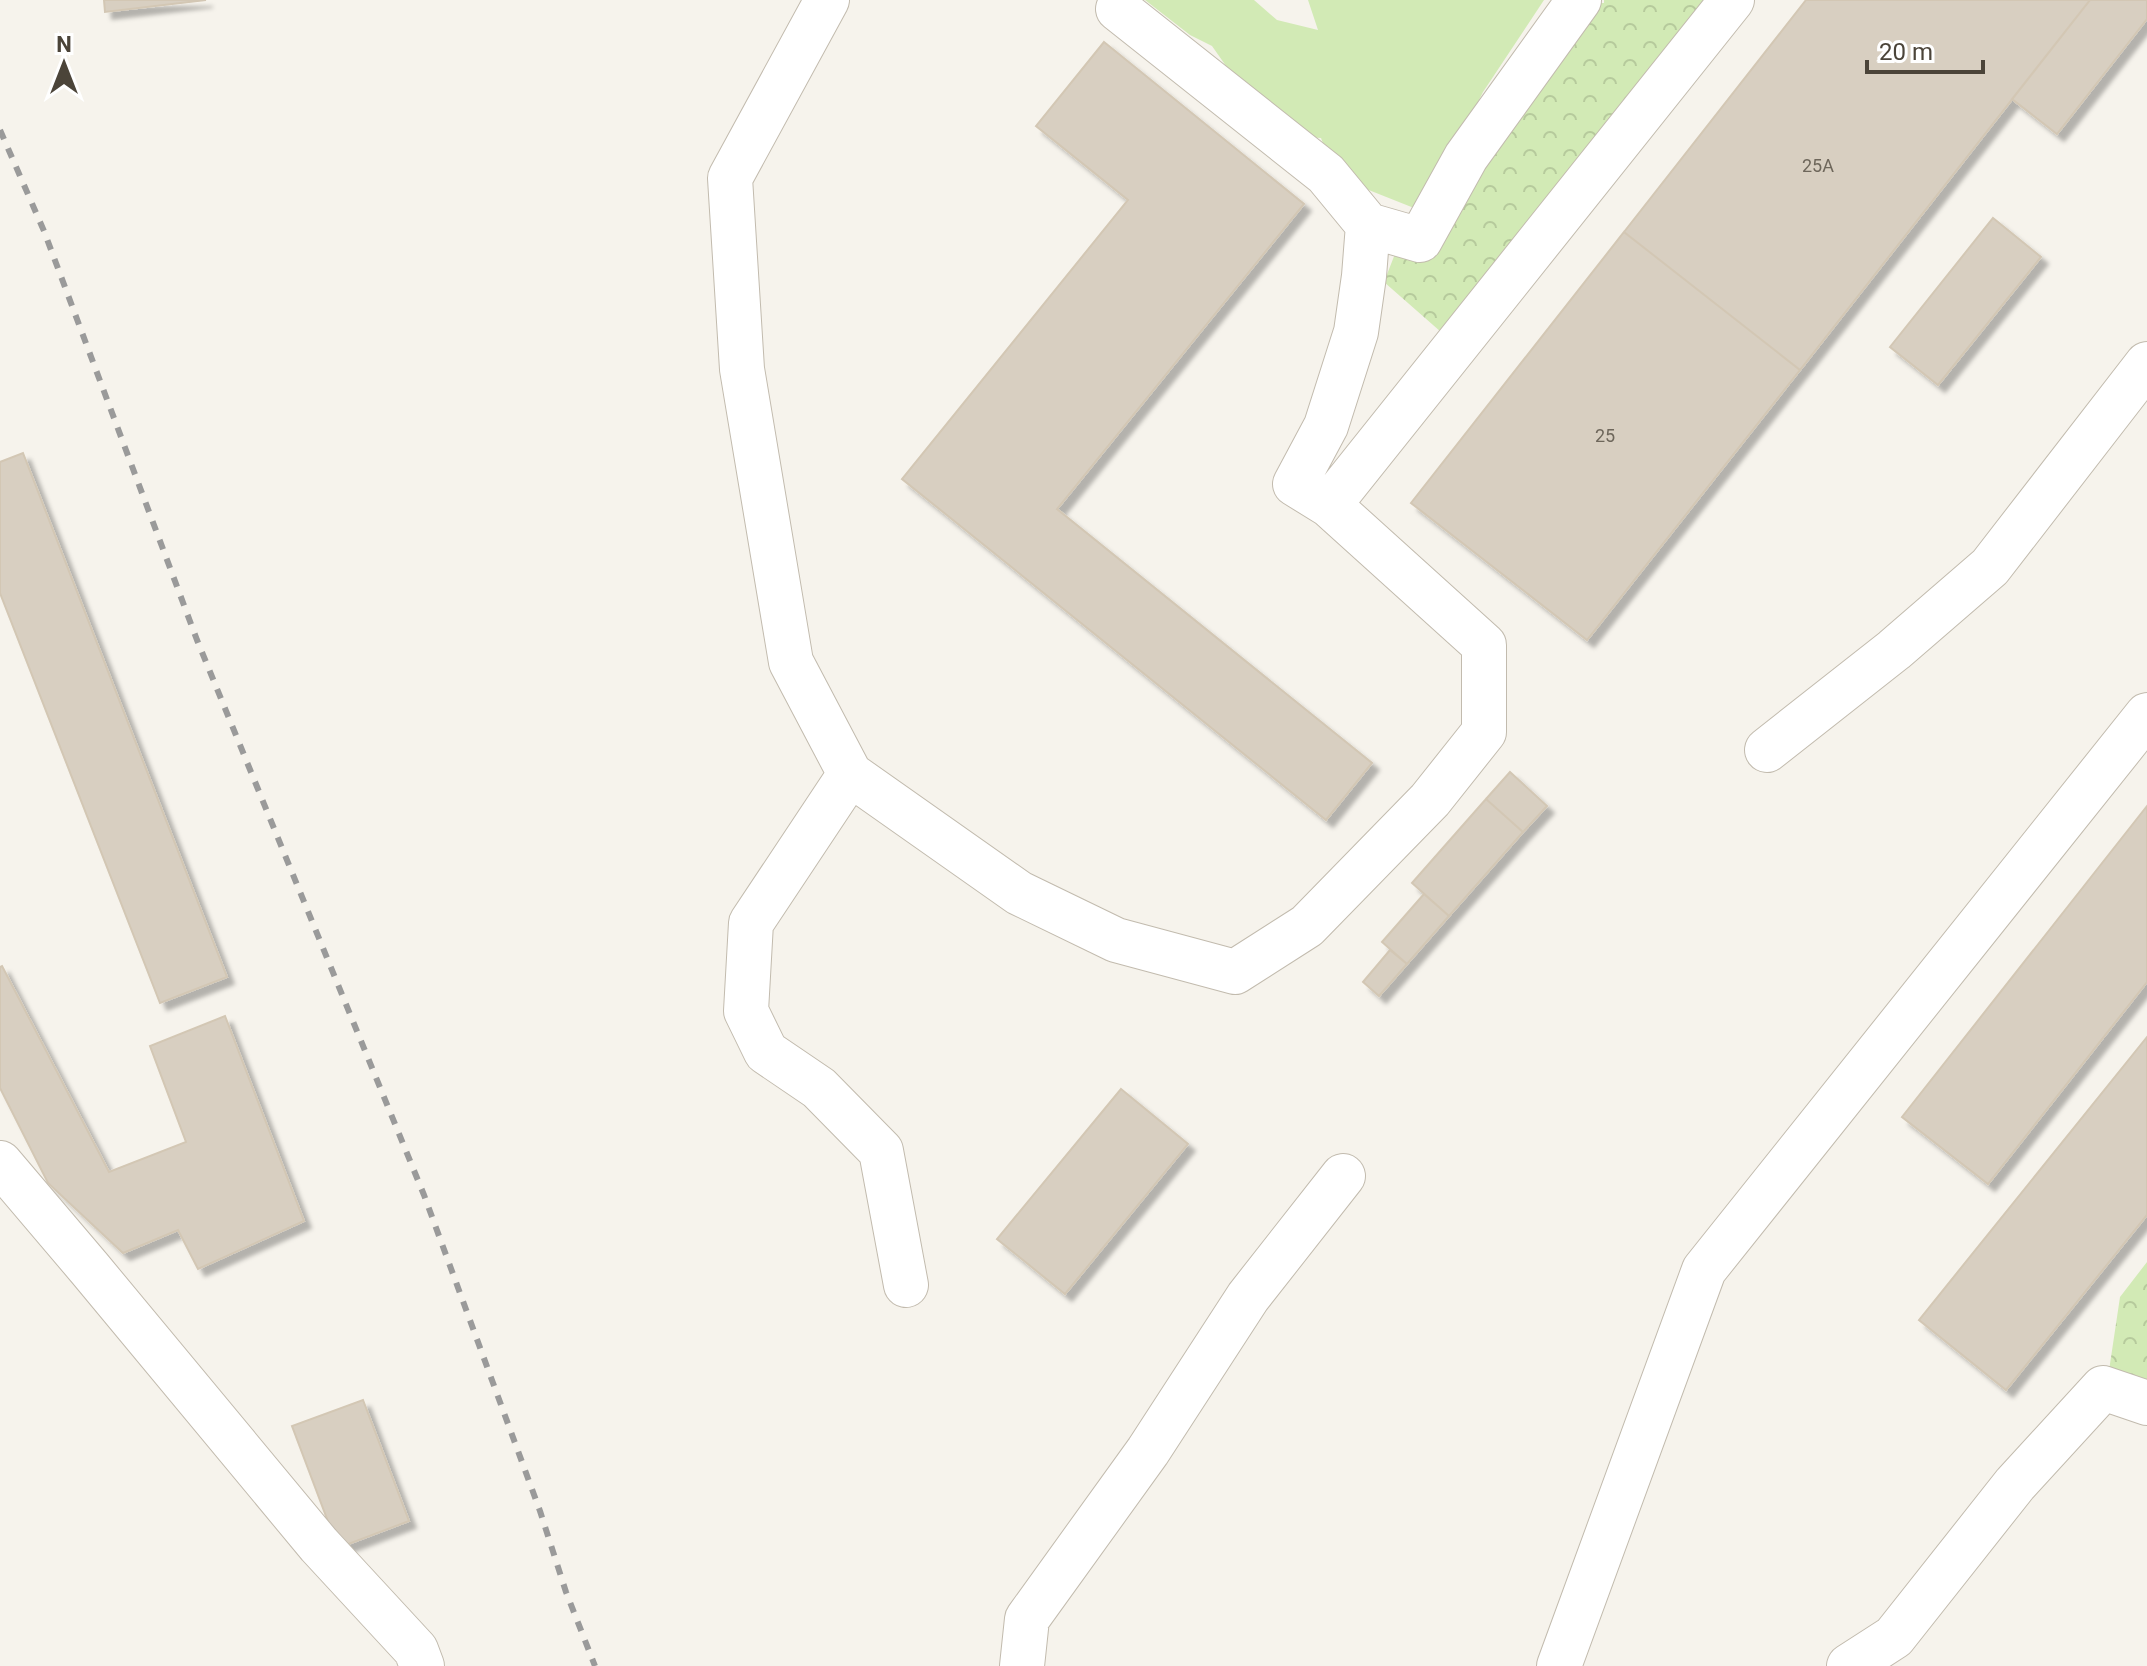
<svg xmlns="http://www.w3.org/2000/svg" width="2147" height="1666" font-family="Roboto,sans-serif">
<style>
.grass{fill:#d2eab5}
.forest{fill:url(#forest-crowns)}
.building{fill:#d8cfc1;stroke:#d3c7b4;stroke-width:2;filter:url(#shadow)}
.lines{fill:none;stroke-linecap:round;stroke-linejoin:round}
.minor-casing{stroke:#c2bbae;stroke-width:46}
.minor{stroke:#fff;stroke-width:44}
.rail{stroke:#9a9a9a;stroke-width:6;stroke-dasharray:10 10;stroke-linecap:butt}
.labels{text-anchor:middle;stroke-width:7;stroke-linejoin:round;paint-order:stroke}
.number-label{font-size:18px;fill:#6e675b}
</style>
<defs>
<pattern id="forest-crowns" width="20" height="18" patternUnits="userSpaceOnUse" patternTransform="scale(2)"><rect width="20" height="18" fill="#d2eab5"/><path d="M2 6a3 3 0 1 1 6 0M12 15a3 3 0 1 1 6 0" fill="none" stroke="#b6ca9c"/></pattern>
<filter id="shadow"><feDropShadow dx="7" dy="7" stdDeviation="2" flood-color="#0004"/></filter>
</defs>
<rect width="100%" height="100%" fill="#f6f3ec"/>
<path class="grass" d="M 1145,0 L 1254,0 L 1277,20 L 1318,30 L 1308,0 L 1544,0 L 1483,92 L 1432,194 L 1419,210 L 1336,177 L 1321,138 L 1286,136 L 1238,83 L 1212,46 L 1190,35 Z"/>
<path class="forest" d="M 1604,0 L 1729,0 L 1441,332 L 1384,282 L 1402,236 L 1572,3 L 1604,3 Z
M 2147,1262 L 2147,1383 L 2107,1384 L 2120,1297 Z"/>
<path class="building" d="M 104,0 L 206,0 L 105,12 Z
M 1806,0 L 2090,0 L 1800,370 L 1624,232 Z
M 2090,0 L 2147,0 L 2147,19 L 2057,134 L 2012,99 Z
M 1104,42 L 1304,204 L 1057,509 L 1372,763 L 1326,820 L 902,479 L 1128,200 L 1036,126 Z
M 1993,218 L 2041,257 L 1938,385 L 1890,347 Z
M 1624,232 L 1800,370 L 1587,640 L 1411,503 Z
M 23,453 L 227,977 L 160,1003 L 0,593 L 0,462 Z
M 1510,772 L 1547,806 L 1523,832 L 1486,799 Z
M 1486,799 L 1523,832 L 1449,916 L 1412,883 Z
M 2147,806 L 2147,982 L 1988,1184 L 1902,1117 Z
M 1424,894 L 1449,916 L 1407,964 L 1382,942 Z
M 1390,950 L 1407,964 L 1379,996 L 1363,982 Z
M 2,966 L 109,1172 L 186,1142 L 150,1046 L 225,1016 L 304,1221 L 198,1269 L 178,1230 L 123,1253 L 48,1183 L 0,1088 L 0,967 Z
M 2147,1037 L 2147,1215 L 2006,1390 L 1919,1320 Z
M 1121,1089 L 1188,1144 L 1065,1294 L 997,1239 Z
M 363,1400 L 409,1521 L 338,1548 L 292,1426 Z"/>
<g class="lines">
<defs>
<path id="minor" d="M 827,0 L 730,178 L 742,369 L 791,662 L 850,774 L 1019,893 L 1116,940 L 1235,972 L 1307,926 L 1430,800 L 1484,732 L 1484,645 L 1329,505 L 1295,484 L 1326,426 L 1356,332 L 1364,276 L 1368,225 L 1326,174 L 1118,9
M 1368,225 L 1420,240 L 1466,157 L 1579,0
M 1329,505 L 1732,0
M 1767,750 L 1894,650 L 1990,567 L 2147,364
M 850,774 L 751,923 L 746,1011 L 766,1052 L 819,1088 L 881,1151 L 906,1285
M 0,1163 L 90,1269 L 319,1545 L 416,1650 L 422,1666
M 1022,1666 L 1027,1619 L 1148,1451 L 1248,1297 L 1343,1176
M 1559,1666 L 1704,1270 L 2147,715
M 1849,1666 L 1894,1637 L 2015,1484 L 2103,1388 L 2147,1403"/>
</defs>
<use href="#minor" class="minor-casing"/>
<use href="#minor" class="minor"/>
<path class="rail" d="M 0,130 L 44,231 L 197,640 L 424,1195 L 540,1511 L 566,1592 L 595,1666"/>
</g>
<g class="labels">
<g class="number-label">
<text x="1818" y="172">25А</text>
<text x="1605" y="442">25</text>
</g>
</g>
<g transform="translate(64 64)" stroke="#ffffff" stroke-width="6" paint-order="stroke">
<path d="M0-6L14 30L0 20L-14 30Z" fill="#4b4439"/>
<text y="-12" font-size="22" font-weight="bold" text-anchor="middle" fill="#4b4439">N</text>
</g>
<path d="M1867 60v12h116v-12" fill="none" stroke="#4b4439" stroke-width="4"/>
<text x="1879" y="60" font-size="24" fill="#4b4439" stroke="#ffffff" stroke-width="6" paint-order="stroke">20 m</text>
</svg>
